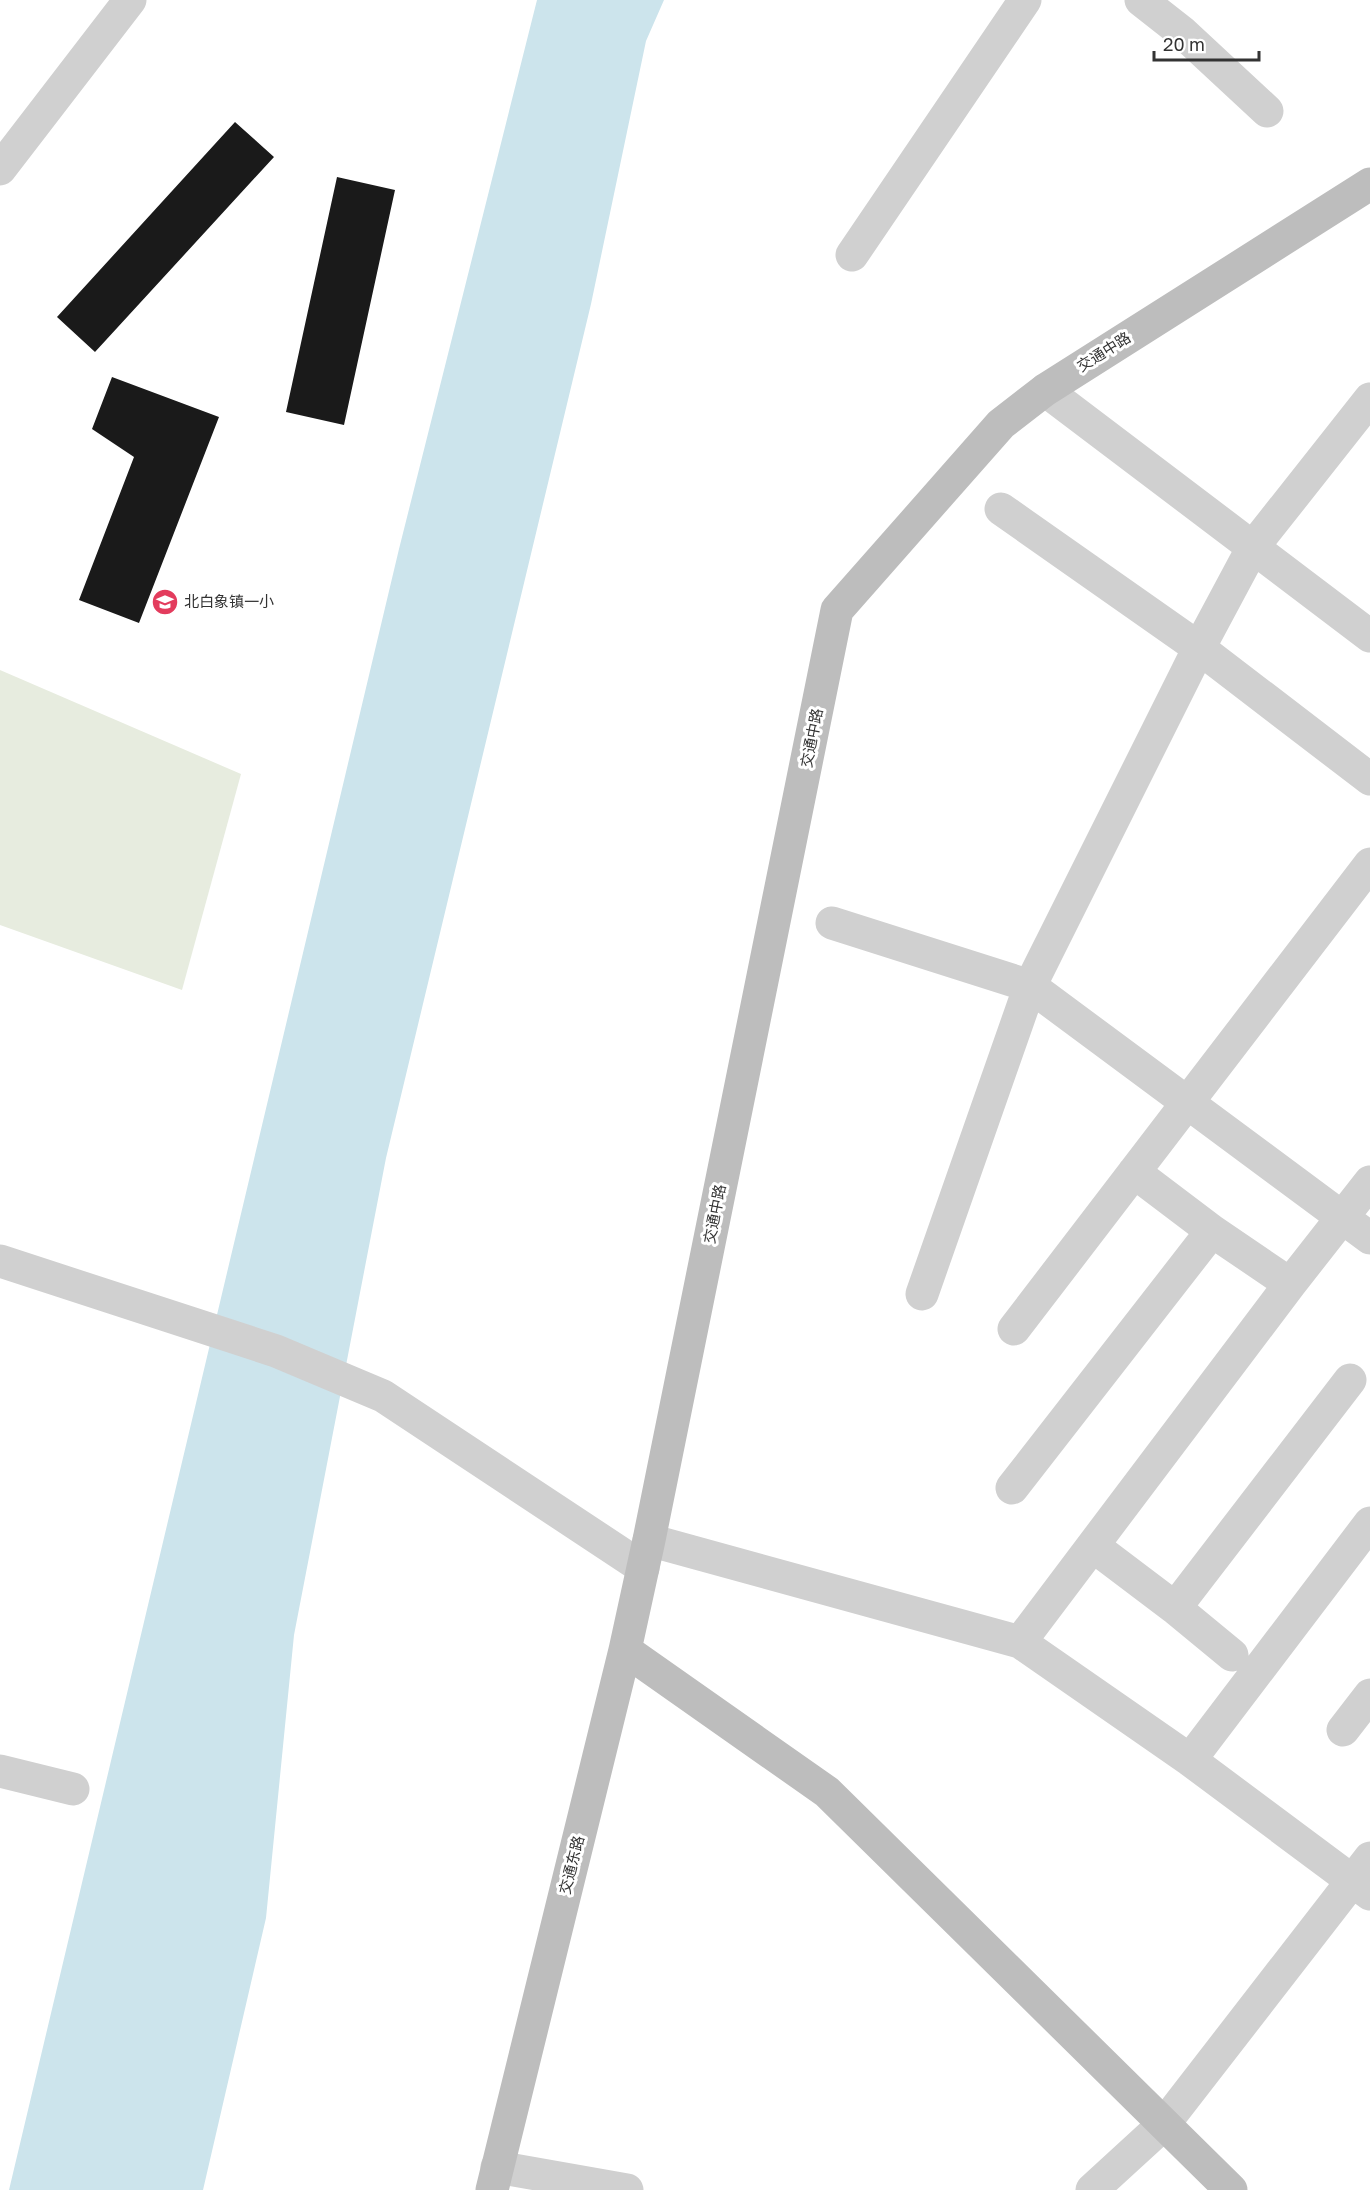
<svg xmlns="http://www.w3.org/2000/svg" width="1370" height="2190" font-family="'Golos Text','Noto Sans SC',sans-serif">
<style>
.green{fill:#e7ecdf}
.water{fill:#cce4ec}
.building{fill:#1a1a1a}
.lines{fill:none;stroke-linecap:round;stroke-linejoin:round}
.street{stroke:#d0d0d0;stroke-width:33}
.secondary{stroke:#bdbdbd;stroke-width:33}
.labels{text-anchor:middle;stroke-width:6;stroke-linejoin:round;paint-order:stroke}
.street-label{font-size:15px;fill:#333;stroke:#fff}
.poi-label{font-size:15px;fill:#333;stroke:#fff;text-anchor:start}
</style>
<rect width="100%" height="100%" fill="#fff"/>
<path class="green" d="M 0,670 L 241,774 L 182,990 L 0,925 Z"/>
<path class="water" d="M 537,0 L 664,0 L 646,41 L 591,304 L 386,1158 L 294,1635 L 266,1918 L 203,2190 L 9,2190 L 399,549 Z"/>
<path class="building" d="M 235,122 L 274,157 L 95,352 L 57,317 Z
M 337,177 L 395,190 L 344,425 L 286,412 Z
M 112,377 L 219,417 L 139,623 L 79,600 L 134,457 L 92,429 Z"/>
<g class="lines">
<path class="street" d="M 1141,0 L 1183,33 L 1267,111
M 0,169 L 130,0
M 852,255 L 1025,0
M 1045,390 L 1370,636
M 1001,509 L 1199,648 L 1370,779
M 832,923 L 1030,986 L 1370,1238
M 1134,1172 L 1212,1231 L 1290,1284
M 0,1261 L 276,1351 L 383,1396 L 643,1568
M 922,1294 L 1030,986 L 1199,648 L 1253,547 L 1370,399
M 1014,1329 L 1370,864
M 1012,1488 L 1212,1231
M 649,1540 L 1020,1642 L 1190,1760 L 1370,1894
M 1093,1546 L 1175,1608 L 1232,1655
M 1175,1608 L 1350,1380
M 1020,1642 L 1290,1284 L 1370,1182
M 1343,1730 L 1370,1695
M 1190,1760 L 1370,1523
M 0,1771 L 73,1789
M 497,2167 L 627,2190
M 1092,2190 L 1164,2124 L 1370,1858"/>
<path class="secondary" d="M 625,1650 L 827,1792 L 1231,2190
M 492,2190 L 625,1650 L 649,1540 L 837,610 L 1001,424 L 1045,390 L 1370,184"/>
</g>
<defs>
<symbol id="school-disc" viewBox="-11 -11 22 22"><circle r="9.5" fill="#e33c5d" stroke="#fff"/><path d="M0-5L7-2L0 1L-7-2ZM-4 1L0 2.5L4 1V4Q0 6-4 4Z" fill="#fff"/></symbol>
</defs>
<g fill-rule="evenodd">
<use href="#school-disc" x="150" y="587" width="30" height="30"/>
</g>
<g class="labels">
<g class="street-label">
<text transform="translate(1104 352) rotate(-32)" y="5">交通中路</text>
<text transform="translate(812 738) rotate(-79)" y="5">交通中路</text>
<text transform="translate(715 1214) rotate(-79)" y="5">交通中路</text>
<text transform="translate(572 1865) rotate(-76)" y="5">交通东路</text>
</g>
<g class="poi-label">
<text x="184" y="607">北白象镇一小</text>
</g>
</g>
<path d="M1154 51v9h105v-9" fill="none" stroke="#333333" stroke-width="3"/>
<text x="1163" y="51" font-size="18" fill="#333333" stroke="#ffffff" stroke-width="4.5" paint-order="stroke">20 m</text>
</svg>
